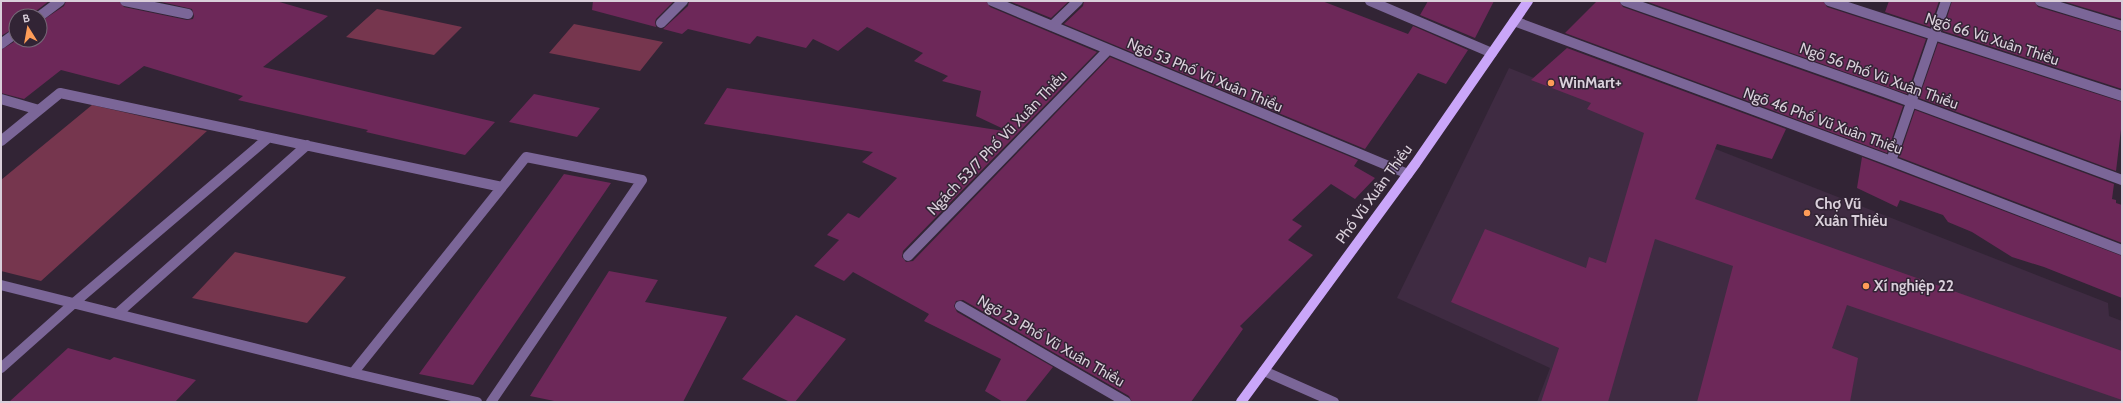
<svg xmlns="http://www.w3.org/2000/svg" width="2123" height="403" font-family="Cabin,sans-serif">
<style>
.built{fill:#3f2b42}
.green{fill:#76364e}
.building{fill:#6d2859}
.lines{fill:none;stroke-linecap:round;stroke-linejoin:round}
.minor{stroke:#7b6698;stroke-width:10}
.major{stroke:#caa6f9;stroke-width:10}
.poi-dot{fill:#fe9c58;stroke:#322435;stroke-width:1.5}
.labels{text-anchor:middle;stroke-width:3;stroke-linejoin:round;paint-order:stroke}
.street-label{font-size:15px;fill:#d9cfda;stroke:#322435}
.poi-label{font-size:15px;font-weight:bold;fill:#d9cfda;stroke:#322435;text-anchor:start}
</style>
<rect width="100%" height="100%" fill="#322435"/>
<path class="built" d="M 1509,68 L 2108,303 L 2109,316 L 2122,321 L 2122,402 L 1537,402 L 1550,368 L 1397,298 Z"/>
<path class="green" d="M 377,9 L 462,27 L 434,55 L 346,37 Z
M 574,24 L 663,42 L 640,71 L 549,53 Z
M 92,105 L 207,131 L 41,281 L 1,271 L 1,180 Z
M 235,252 L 346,277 L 307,323 L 192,298 Z"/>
<path class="building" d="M 1,1 L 49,1 L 36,11 L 34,16 L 16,16 L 16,27 L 1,36 Z
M 66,1 L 119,1 L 124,7 L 187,20 L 193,19 L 194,16 L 192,9 L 157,1 L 276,1 L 328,16 L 263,67 L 495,122 L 465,155 L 366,132 L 368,130 L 238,100 L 243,96 L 144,66 L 119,85 L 61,70 L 24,99 L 1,93 L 1,50 L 17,40 L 40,40 L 40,22 L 64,6 Z
M 593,1 L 674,1 L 656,19 L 655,22 L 656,27 L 592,10 Z
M 689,1 L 986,1 L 990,7 L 1097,52 L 903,251 L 902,257 L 906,262 L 913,261 L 1110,57 L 1358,160 L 1354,166 L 1375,178 L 1355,199 L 1331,184 L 1292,220 L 1302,226 L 1288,240 L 1313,255 L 1240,326 L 1243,329 L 1191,402 L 1132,402 L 1129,396 L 963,300 L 956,301 L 954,306 L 957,312 L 1053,367 L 1025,402 L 1003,402 L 985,391 L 1001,359 L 924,321 L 929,314 L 853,272 L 844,281 L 814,266 L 839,240 L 827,235 L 848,213 L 859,218 L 897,178 L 862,162 L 873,152 L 704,124 L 727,88 L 1010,132 L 976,116 L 981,91 L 942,81 L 948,76 L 914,61 L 923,53 L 867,27 L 838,51 L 813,39 L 806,48 L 757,36 L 750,44 L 688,29 L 682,34 L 663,29 L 688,6 Z
M 1009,1 L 1069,1 L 1051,18 Z
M 1084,1 L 1322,1 L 1408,34 L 1413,26 L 1468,50 L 1446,84 L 1418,73 L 1365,149 L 1064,24 L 1083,6 Z
M 1428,1 L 1494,1 L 1475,38 L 1420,15 Z
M 1597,1 L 1619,1 L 1623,7 L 1903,106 L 1887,153 L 1565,33 Z
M 1645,1 L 1823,1 L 1827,7 L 1926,39 L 1907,94 Z
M 1889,1 L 1939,1 L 1930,27 L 1885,12 Z
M 1952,1 L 2034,1 L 2038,7 L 2122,32 L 2122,89 L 1943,31 Z
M 2062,1 L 2122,1 L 2122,19 Z
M 1938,43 L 2122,102 L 2122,121 L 2116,171 L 1919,98 Z
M 1567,48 L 1786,129 L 1772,159 L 1717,144 L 1695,199 L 2122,351 L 2122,400 L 1847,305 L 1832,348 L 1858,358 L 1850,402 L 1697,402 L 1733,266 L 1655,239 L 1608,402 L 1541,402 L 1559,348 L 1451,302 L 1485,229 L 1586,268 L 1589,257 L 1606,263 L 1644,133 L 1587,109 L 1591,103 L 1531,80 Z
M 534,94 L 600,108 L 577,137 L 509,122 Z
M 1915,110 L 2114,184 L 2112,199 L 2116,200 L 2116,203 L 2122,205 L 2122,243 L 1899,157 Z
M 1862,157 L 2122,256 L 2122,298 L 2044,267 L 2012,257 L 1972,232 L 1948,222 L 1943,215 L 1900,200 L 1897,207 L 1857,188 Z
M 564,174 L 611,183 L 473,385 L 419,374 Z
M 609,271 L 658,280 L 645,302 L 727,317 L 683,402 L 559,402 L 530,396 Z
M 796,315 L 846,339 L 795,402 L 790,402 L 742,379 Z
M 68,348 L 110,360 L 114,357 L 196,380 L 175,402 L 9,402 Z"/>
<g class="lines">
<path class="minor" d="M 125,1 L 188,14
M 992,1 L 1408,174
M 1370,1 L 1492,53
M 1625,1 L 1884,92 L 2122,180
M 1829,1 L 2122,96
M 2040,1 L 2122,26
M 40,16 L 60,1
M 1514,21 L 1891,161 L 2122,250
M 661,23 L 683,1
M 1052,26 L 1078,1
M 1,44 L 16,33
M 1,99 L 39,110
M 1,141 L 60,93 L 502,187 L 353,373 L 1,285
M 1891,161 L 1946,1
M 908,256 L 1108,50
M 960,306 L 1126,402
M 117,314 L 307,145
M 1,368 L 74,303 L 268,138
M 1264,371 L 1334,402
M 353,373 L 477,402
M 491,402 L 642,180 L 526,157 L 502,187"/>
<path class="major" d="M 1241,402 L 1416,163 L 1528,1"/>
</g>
<g class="poi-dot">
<circle cx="1551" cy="83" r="4"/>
<circle cx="1807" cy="213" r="4"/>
<circle cx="1866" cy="286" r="4"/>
</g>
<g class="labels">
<g class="street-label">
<text transform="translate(1992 39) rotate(18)" y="5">Ngõ 66 Vũ Xuân Thiều</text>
<text transform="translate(1205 75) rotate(23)" y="5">Ngõ 53 Phố Vũ Xuân Thiều</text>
<text transform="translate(1879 76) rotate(20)" y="5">Ngõ 56 Phố Vũ Xuân Thiều</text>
<text transform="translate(1823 121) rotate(20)" y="5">Ngõ 46 Phố Vũ Xuân Thiều</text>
<text transform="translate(997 143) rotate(-46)" y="5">Ngách 53/7 Phố Vũ Xuân Thiều</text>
<text transform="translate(1374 194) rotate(-54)" y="5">Phố Vũ Xuân Thiều</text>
<text transform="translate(1051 341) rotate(30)" y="5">Ngõ 23 Phố Vũ Xuân Thiều</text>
</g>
<g class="poi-label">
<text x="1559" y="88">WinMart+</text>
<text x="1815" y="209">Chợ Vũ<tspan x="1815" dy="17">Xuân Thiều</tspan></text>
<text x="1874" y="291">Xí nghiệp 22</text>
</g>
</g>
<rect width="2123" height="403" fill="none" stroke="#d9cfda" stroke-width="4"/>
<g transform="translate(28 28) rotate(349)"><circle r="19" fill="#322435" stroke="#756877"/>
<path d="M0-3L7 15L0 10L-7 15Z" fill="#fe9c58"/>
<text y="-6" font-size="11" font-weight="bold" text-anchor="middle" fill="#d9cfda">B</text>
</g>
</svg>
